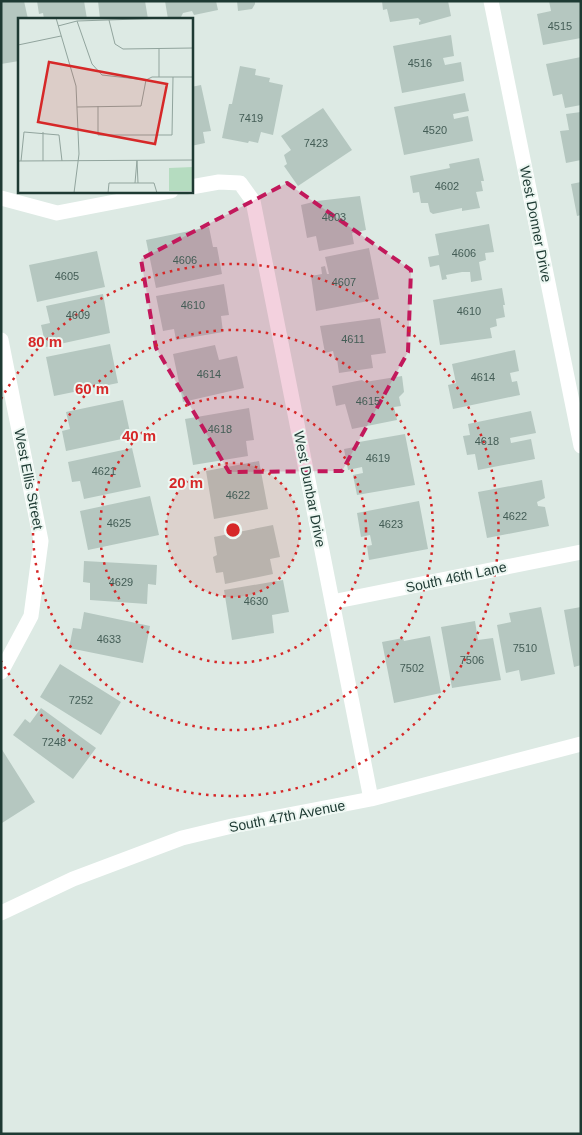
<svg xmlns="http://www.w3.org/2000/svg" width="582" height="1135" font-family="Arial,sans-serif">
<style>
.building{fill:#b5c7c0}
.lines{fill:none;stroke-linecap:round;stroke-linejoin:round}
.minor{stroke:#fff;stroke-width:15}
.marked{fill:#c2185b;fill-opacity:0.2;stroke:#c2185b;stroke-width:4;stroke-dasharray:10 6;stroke-linejoin:round}
.ring{fill:none;stroke:#d62828;stroke-width:2.5;stroke-dasharray:2.5 5}
.labels{text-anchor:middle;stroke-width:4;stroke-linejoin:round;paint-order:stroke}
.number-label{font-size:11px;fill:#445d56}
.street-label{font-size:14px;fill:#1e3a33;stroke:#edf7f2}
.inset-road{fill:none;stroke:#91a49d;stroke-width:1}
.view{fill:#d62828;fill-opacity:0.15;stroke:#d62828;stroke-width:2.5}
.inset-edge{fill:none;stroke:#1e3a33;stroke-width:2.5}
.centre{fill:#d62828;stroke:#edf7f2;stroke-width:2.5}
.ring-label{font-size:15px;text-anchor:middle;font-weight:bold;fill:#d62828;stroke:#edf7f2;stroke-width:4;stroke-linejoin:round;paint-order:stroke}
</style>
<rect width="100%" height="100%" fill="#ddeae4"/>
<path class="building" d="M 1,1 L 24,1 L 28,19 L 19,19 L 19,61 L 1,64 Z
M 37,1 L 84,1 L 87,19 L 44,19 L 43,13 L 39,14 Z
M 98,1 L 145,1 L 148,19 L 100,19 Z
M 165,1 L 216,1 L 218,10 L 194,15 L 192,11 L 183,13 L 181,17 L 168,19 Z
M 237,1 L 255,1 L 255,4 L 252,9 L 238,11 Z
M 382,1 L 448,1 L 451,16 L 419,25 L 419,22 L 421,21 L 418,18 L 390,22 L 387,9 L 383,10 Z
M 549,1 L 581,1 L 581,38 L 543,45 L 537,14 L 551,11 Z
M 451,35 L 454,56 L 443,58 L 445,65 L 461,62 L 464,81 L 402,93 L 393,46 Z
M 581,57 L 581,105 L 565,108 L 562,94 L 553,96 L 546,64 Z
M 240,66 L 256,69 L 255,75 L 270,78 L 269,82 L 283,85 L 273,135 L 261,132 L 258,143 L 249,141 L 248,143 L 222,138 L 229,104 L 232,104 Z
M 201,85 L 211,131 L 203,132 L 205,143 L 191,146 L 191,87 Z
M 465,93 L 469,111 L 453,114 L 454,119 L 468,116 L 473,141 L 404,155 L 394,107 Z
M 323,108 L 352,150 L 298,186 L 284,166 L 287,164 L 284,155 L 291,150 L 281,136 Z
M 581,112 L 581,160 L 566,163 L 560,131 L 569,130 L 566,114 Z
M 479,158 L 484,181 L 481,181 L 483,191 L 476,192 L 480,208 L 462,211 L 462,208 L 433,214 L 430,212 L 428,203 L 421,203 L 419,192 L 413,193 L 410,176 L 450,168 L 449,164 Z
M 581,182 L 581,215 L 577,216 L 571,184 Z
M 360,196 L 366,230 L 352,233 L 354,244 L 319,251 L 316,236 L 307,238 L 301,205 L 317,201 Z
M 489,224 L 494,252 L 485,253 L 486,260 L 479,262 L 482,280 L 471,282 L 470,272 L 462,272 L 446,275 L 447,279 L 442,280 L 439,265 L 430,267 L 428,257 L 439,255 L 435,234 Z
M 209,227 L 213,247 L 217,247 L 222,274 L 156,288 L 146,240 Z
M 369,248 L 379,299 L 316,311 L 311,276 L 322,274 L 321,267 L 325,266 L 327,274 L 329,274 L 325,257 Z
M 97,251 L 105,287 L 37,302 L 29,265 Z
M 224,284 L 229,315 L 221,316 L 223,332 L 176,340 L 174,329 L 163,331 L 156,296 Z
M 502,288 L 505,305 L 503,305 L 505,317 L 496,319 L 497,326 L 490,328 L 492,338 L 440,345 L 433,300 Z
M 103,294 L 110,333 L 46,347 L 41,325 L 50,323 L 46,306 Z
M 380,318 L 386,353 L 371,355 L 373,368 L 339,373 L 337,359 L 335,360 L 333,351 L 325,353 L 320,326 Z
M 110,344 L 118,383 L 54,396 L 46,357 Z
M 215,345 L 219,360 L 237,356 L 244,388 L 183,402 L 173,354 Z
M 515,350 L 519,371 L 510,373 L 512,382 L 517,381 L 520,395 L 453,409 L 448,385 L 456,383 L 452,364 Z
M 402,376 L 404,392 L 399,397 L 401,406 L 394,407 L 397,420 L 352,429 L 345,404 L 336,406 L 332,386 L 362,380 L 365,382 Z
M 123,400 L 131,437 L 66,451 L 62,431 L 70,429 L 66,412 Z
M 249,408 L 254,440 L 246,441 L 248,456 L 193,465 L 185,419 Z
M 531,411 L 536,433 L 510,438 L 511,443 L 531,439 L 535,459 L 478,470 L 475,454 L 467,455 L 463,436 L 470,435 L 468,424 Z
M 405,434 L 415,485 L 357,495 L 353,475 L 363,473 L 362,467 L 348,470 L 344,449 L 360,446 L 359,442 Z
M 132,448 L 141,487 L 84,499 L 80,481 L 72,482 L 68,462 Z
M 259,461 L 268,509 L 214,519 L 206,471 Z
M 542,480 L 545,498 L 537,502 L 538,506 L 545,507 L 549,526 L 487,538 L 478,492 Z
M 150,496 L 159,535 L 88,550 L 80,511 Z
M 419,501 L 428,549 L 369,560 L 367,546 L 372,545 L 370,535 L 361,537 L 357,513 Z
M 273,525 L 280,557 L 270,559 L 273,574 L 225,584 L 223,572 L 216,573 L 213,557 L 217,555 L 214,537 Z
M 84,561 L 157,565 L 156,585 L 148,584 L 147,604 L 90,600 L 90,583 L 83,582 Z
M 283,580 L 289,612 L 272,615 L 274,633 L 232,640 L 224,590 Z
M 541,607 L 555,674 L 521,681 L 519,670 L 506,673 L 497,625 L 511,622 L 509,613 Z
M 581,607 L 581,665 L 574,667 L 564,610 Z
M 84,612 L 150,626 L 143,663 L 69,648 L 73,628 L 81,629 Z
M 475,621 L 478,640 L 493,638 L 501,680 L 452,688 L 441,627 Z
M 430,636 L 441,693 L 394,703 L 382,642 L 403,638 L 404,641 Z
M 60,664 L 121,702 L 101,735 L 40,697 Z
M 41,708 L 96,748 L 73,779 L 13,735 L 25,719 L 30,723 Z
M 1,748 L 35,802 L 2,823 L 1,821 Z"/>
<g class="lines">
<path class="minor" d="M 491,1 L 581,446
M 191,187 L 219,182 L 240,183 L 253,201 L 371,799
M 1,198 L 57,213 L 171,191
M 1,340 L 41,541 L 31,616 L 1,672
M 332,602 L 581,552
M 1,913 L 73,879 L 182,838 L 232,826 L 371,799 L 581,744"/>
</g>
<path class="marked" d="M 287,183 L 411,270 L 408,352 L 342,471 L 229,472 L 156,348 L 141,259 Z"/>
<circle cx="233" cy="530" r="67" fill="#d62828" fill-opacity=".12"/>
<g class="ring">
<circle cx="233" cy="530" r="67"/>
<circle cx="233" cy="530" r="133"/>
<circle cx="233" cy="530" r="200"/>
<path d="M1 399A266 266 0 1 1 1 661"/>
</g>
<g class="labels">
<g class="number-label">
<text x="560" y="30">4515</text>
<text x="420" y="67">4516</text>
<text x="251" y="122">7419</text>
<text x="435" y="134">4520</text>
<text x="316" y="147">7423</text>
<text x="447" y="190">4602</text>
<text x="334" y="221">4603</text>
<text x="464" y="257">4606</text>
<text x="185" y="264">4606</text>
<text x="67" y="280">4605</text>
<text x="344" y="286">4607</text>
<text x="193" y="309">4610</text>
<text x="469" y="315">4610</text>
<text x="78" y="319">4609</text>
<text x="353" y="343">4611</text>
<text x="209" y="378">4614</text>
<text x="483" y="381">4614</text>
<text x="368" y="405">4615</text>
<text x="220" y="433">4618</text>
<text x="487" y="445">4618</text>
<text x="378" y="462">4619</text>
<text x="104" y="475">4621</text>
<text x="238" y="499">4622</text>
<text x="515" y="520">4622</text>
<text x="119" y="527">4625</text>
<text x="391" y="528">4623</text>
<text x="121" y="586">4629</text>
<text x="256" y="605">4630</text>
<text x="109" y="643">4633</text>
<text x="525" y="652">7510</text>
<text x="472" y="664">7506</text>
<text x="412" y="672">7502</text>
<text x="81" y="704">7252</text>
<text x="54" y="746">7248</text>
</g>
<g class="street-label">
<text transform="translate(536 224) rotate(79)" y="5">West Donner Drive</text>
<text transform="translate(29 479) rotate(79)" y="5">West Ellis Street</text>
<text transform="translate(310 489) rotate(79)" y="5">West Dunbar Drive</text>
<text transform="translate(456 577) rotate(-12)" y="5">South 46th Lane</text>
<text transform="translate(287 816) rotate(-11)" y="5">South 47th Avenue</text>
</g>
</g>
<g transform="translate(18 18)">
<rect width="175" height="175" fill="#ddeae4"/>
<path d="M 175,149 L 175,173 L 151,173 L 151,150 Z" fill="#b5dcc0"/>
<path class="inset-road" d="M 38,0 L 58,68 L 61,136 L 56,175M 91,2 L 97,26 L 105,31 L 175,30M 59,3 L 74,46 L 84,57 L 128,62 L 134,59 L 175,59M 40,8 L 59,3 L 150,0M 0,27 L 43,18M 141,31 L 141,59M 80,88 L 80,117 L 154,117 L 155,59M 59,89 L 123,88 L 128,62M 0,143 L 175,142M 3,143 L 6,114 L 41,117 L 44,143M 25,143 L 25,114M 119,143 L 120,165M 117,165 L 119,142M 90,175 L 91,165 L 136,165 L 139,175"/>
<path class="view" d="M 31,44 L 149,66 L 137,126 L 20,104 Z"/>
<rect width="175" height="175" class="inset-edge"/>
</g>
<circle cx="233" cy="530" r="8" class="centre"/>
<g class="ring-label">
<text x="45" y="347">80 m</text>
<text x="92" y="394">60 m</text>
<text x="139" y="441">40 m</text>
<text x="186" y="488">20 m</text>
</g>
<rect width="582" height="1135" fill="none" stroke="#1e3a33" stroke-width="5"/>
</svg>
